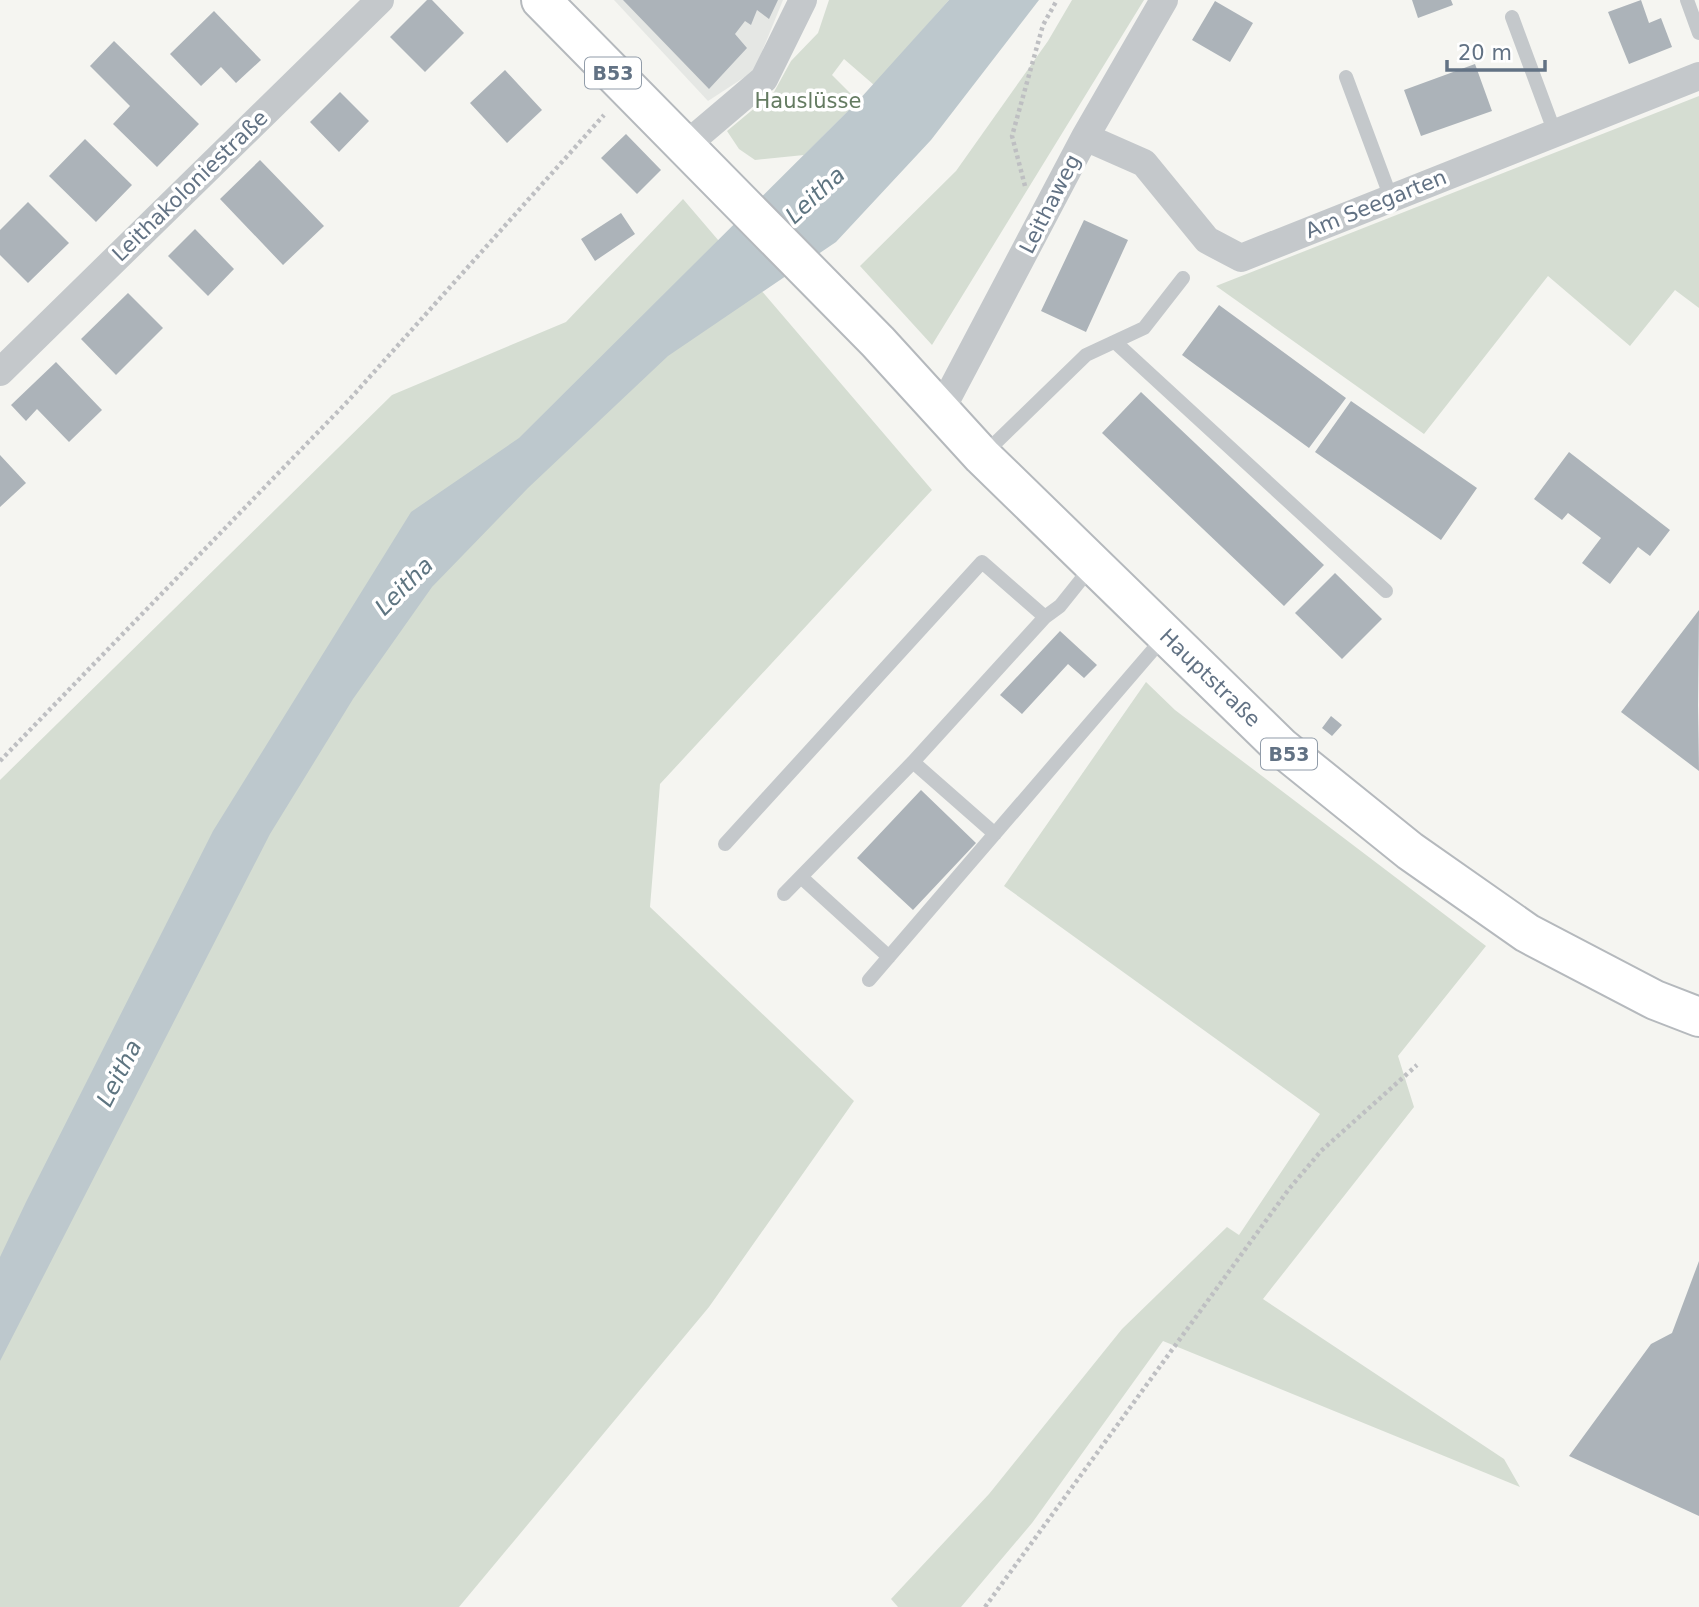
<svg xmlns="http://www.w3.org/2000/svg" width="1699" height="1607" font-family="'DejaVu Sans',sans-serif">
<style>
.built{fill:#e5e7e4}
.green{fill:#d5ddd2}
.water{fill:#bdc8cd}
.building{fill:#acb3b9}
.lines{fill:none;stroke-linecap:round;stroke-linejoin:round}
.primary-casing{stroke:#b5b9bd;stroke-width:42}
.path{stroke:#bebfc2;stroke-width:4.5;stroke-dasharray:3.5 3.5;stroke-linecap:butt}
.lane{stroke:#c4c8cb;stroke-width:14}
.street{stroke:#c4c8cb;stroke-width:28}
.primary{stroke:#fff;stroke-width:38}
.labels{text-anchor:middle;stroke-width:7;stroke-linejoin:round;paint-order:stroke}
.shield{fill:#fff;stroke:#919ca9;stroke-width:2}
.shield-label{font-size:19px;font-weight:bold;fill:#627284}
.park-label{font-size:21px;fill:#647b61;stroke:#fff}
.street-label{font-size:21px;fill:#627284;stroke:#fff}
.water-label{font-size:23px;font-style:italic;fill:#5e7581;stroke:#fff}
</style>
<rect width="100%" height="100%" fill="#f5f5f1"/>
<path class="built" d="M 614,0 L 783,0 L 754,71 L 708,101 Z"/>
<path class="green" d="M 829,0 L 949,0 L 874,85 L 844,59 L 832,75 L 858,101 L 804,155 L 755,160 L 739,149 L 727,131 L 774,92 L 791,61 L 818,33 Z
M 1072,0 L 1144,0 L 932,345 L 860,266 L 956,171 L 1048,41 Z
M 1699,96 L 1699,308 L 1675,290 L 1630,346 L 1548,276 L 1424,434 L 1216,286 Z
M 683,199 L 932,490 L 660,784 L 650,907 L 854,1101 L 709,1307 L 459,1607 L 0,1607 L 0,780 L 392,395 L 566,322 Z
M 1146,682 L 1175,710 L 1486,946 L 1398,1056 L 1414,1107 L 1263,1299 L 1504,1459 L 1520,1487 L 1163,1341 L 1032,1523 L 961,1607 L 898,1607 L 891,1599 L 989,1494 L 1122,1329 L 1227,1227 L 1239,1235 L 1320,1114 L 1004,886 Z"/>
<path class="water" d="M 949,0 L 1039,0 L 931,140 L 836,242 L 668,356 L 528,488 L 432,587 L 353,699 L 270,834 L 0,1361 L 0,1257 L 26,1202 L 213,831 L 411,512 L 519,438 L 858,101 Z"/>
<path class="building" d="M 427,0 L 432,0 L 464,33 L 425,72 L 390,37 Z
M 623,0 L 778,0 L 769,19 L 757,10 L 751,25 L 745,21 L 735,34 L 747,48 L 709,89 Z
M 1412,0 L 1451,0 L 1453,5 L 1418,18 Z
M 1641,0 L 1649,23 L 1661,18 L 1672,47 L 1629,64 L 1608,12 Z
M 1215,1 L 1253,23 L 1230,62 L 1192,40 Z
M 214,11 L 261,60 L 236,83 L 221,67 L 201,86 L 170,54 Z
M 114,41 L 199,124 L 157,167 L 113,124 L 130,106 L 90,66 Z
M 1475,64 L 1492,111 L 1421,136 L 1404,90 Z
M 505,70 L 542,110 L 507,143 L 470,103 Z
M 340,92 L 369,121 L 339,152 L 310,122 Z
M 626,134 L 661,170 L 637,194 L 601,158 Z
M 85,139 L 132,185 L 96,222 L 49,176 Z
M 260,160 L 324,226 L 283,265 L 220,199 Z
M 28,202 L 69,243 L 28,283 L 0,255 L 0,230 Z
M 621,213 L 635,234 L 595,261 L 581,239 Z
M 1084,220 L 1128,240 L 1086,332 L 1041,311 Z
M 195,229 L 234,269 L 208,296 L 168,256 Z
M 128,293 L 163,328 L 116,375 L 81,339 Z
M 1219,305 L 1346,398 L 1309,448 L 1182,355 Z
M 56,362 L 102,410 L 69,442 L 37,409 L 26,421 L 11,405 Z
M 1141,392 L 1324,565 L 1284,606 L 1102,433 Z
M 1351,401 L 1477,488 L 1441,540 L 1315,452 Z
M 1569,452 L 1670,530 L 1650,556 L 1638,547 L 1610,584 L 1582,563 L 1601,538 L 1568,513 L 1562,520 L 1534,499 Z
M 0,455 L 26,483 L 0,507 Z
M 1335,573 L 1382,619 L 1342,659 L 1295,613 Z
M 1699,610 L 1698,705 L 1699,771 L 1621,712 Z
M 1060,631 L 1097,665 L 1084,678 L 1068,664 L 1022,714 L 1000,695 Z
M 1331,716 L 1342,725 L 1332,736 L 1322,728 Z
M 921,790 L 976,843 L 913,910 L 857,858 Z
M 1699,1261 L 1699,1516 L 1569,1456 L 1651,1344 L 1672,1333 Z"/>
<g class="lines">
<defs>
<path id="primary" d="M 541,0 L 878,342 L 982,456 L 1281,747 L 1410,851 L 1527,933 L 1655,1000 L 1699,1017"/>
</defs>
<use href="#primary" class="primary-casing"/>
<path class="path" d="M 1025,186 L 1012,136 L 1043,25 L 1057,0
M 0,761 L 349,400 L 604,115
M 985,1607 L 1289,1189 L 1321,1151 L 1417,1065"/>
<path class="lane" d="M 1687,0 L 1699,33
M 1512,17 L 1555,133
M 1346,77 L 1391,198
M 1115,342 L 1386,591
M 983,455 L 1086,355 L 1144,328 L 1183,278
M 913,762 L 995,834
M 725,844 L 982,562 L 1045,617
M 801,877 L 889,957
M 784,894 L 913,762 L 1045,617 L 1060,606 L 1092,566
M 869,980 L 1165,636"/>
<path class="street" d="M 1085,137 L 1144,163 L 1207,240 L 1241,258 L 1699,76
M 685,146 L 764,79 L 803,0
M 0,372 L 380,0
M 941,410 L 1085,137 L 1164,0"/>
<use href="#primary" class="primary"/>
</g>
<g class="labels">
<g class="shield">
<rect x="585" y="57.5" width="56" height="31" rx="5"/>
<rect x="1261" y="738.5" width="56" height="31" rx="5"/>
</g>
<g class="shield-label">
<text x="613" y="80">B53</text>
<text x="1289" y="761">B53</text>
</g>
<g class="park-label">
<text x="808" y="108">Hauslüsse</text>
</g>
<g class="street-label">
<text transform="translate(190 186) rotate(-44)" y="7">Leithakoloniestraße</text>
<text transform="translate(1050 204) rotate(-63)" y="7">Leithaweg</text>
<text transform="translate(1376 204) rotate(-22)" y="7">Am Seegarten</text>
<text transform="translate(1210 678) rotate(44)" y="7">Hauptstraße</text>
</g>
<g class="water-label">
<text transform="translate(815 195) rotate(-43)" y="8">Leitha</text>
<text transform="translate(404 586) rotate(-45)" y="8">Leitha</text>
<text transform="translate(119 1073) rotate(-63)" y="8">Leitha</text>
</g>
</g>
<path d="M1447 60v10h98v-10" fill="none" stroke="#627284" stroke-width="3.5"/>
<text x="1458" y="60" font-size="21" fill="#627284" stroke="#ffffff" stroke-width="5" paint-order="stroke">20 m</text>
</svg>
